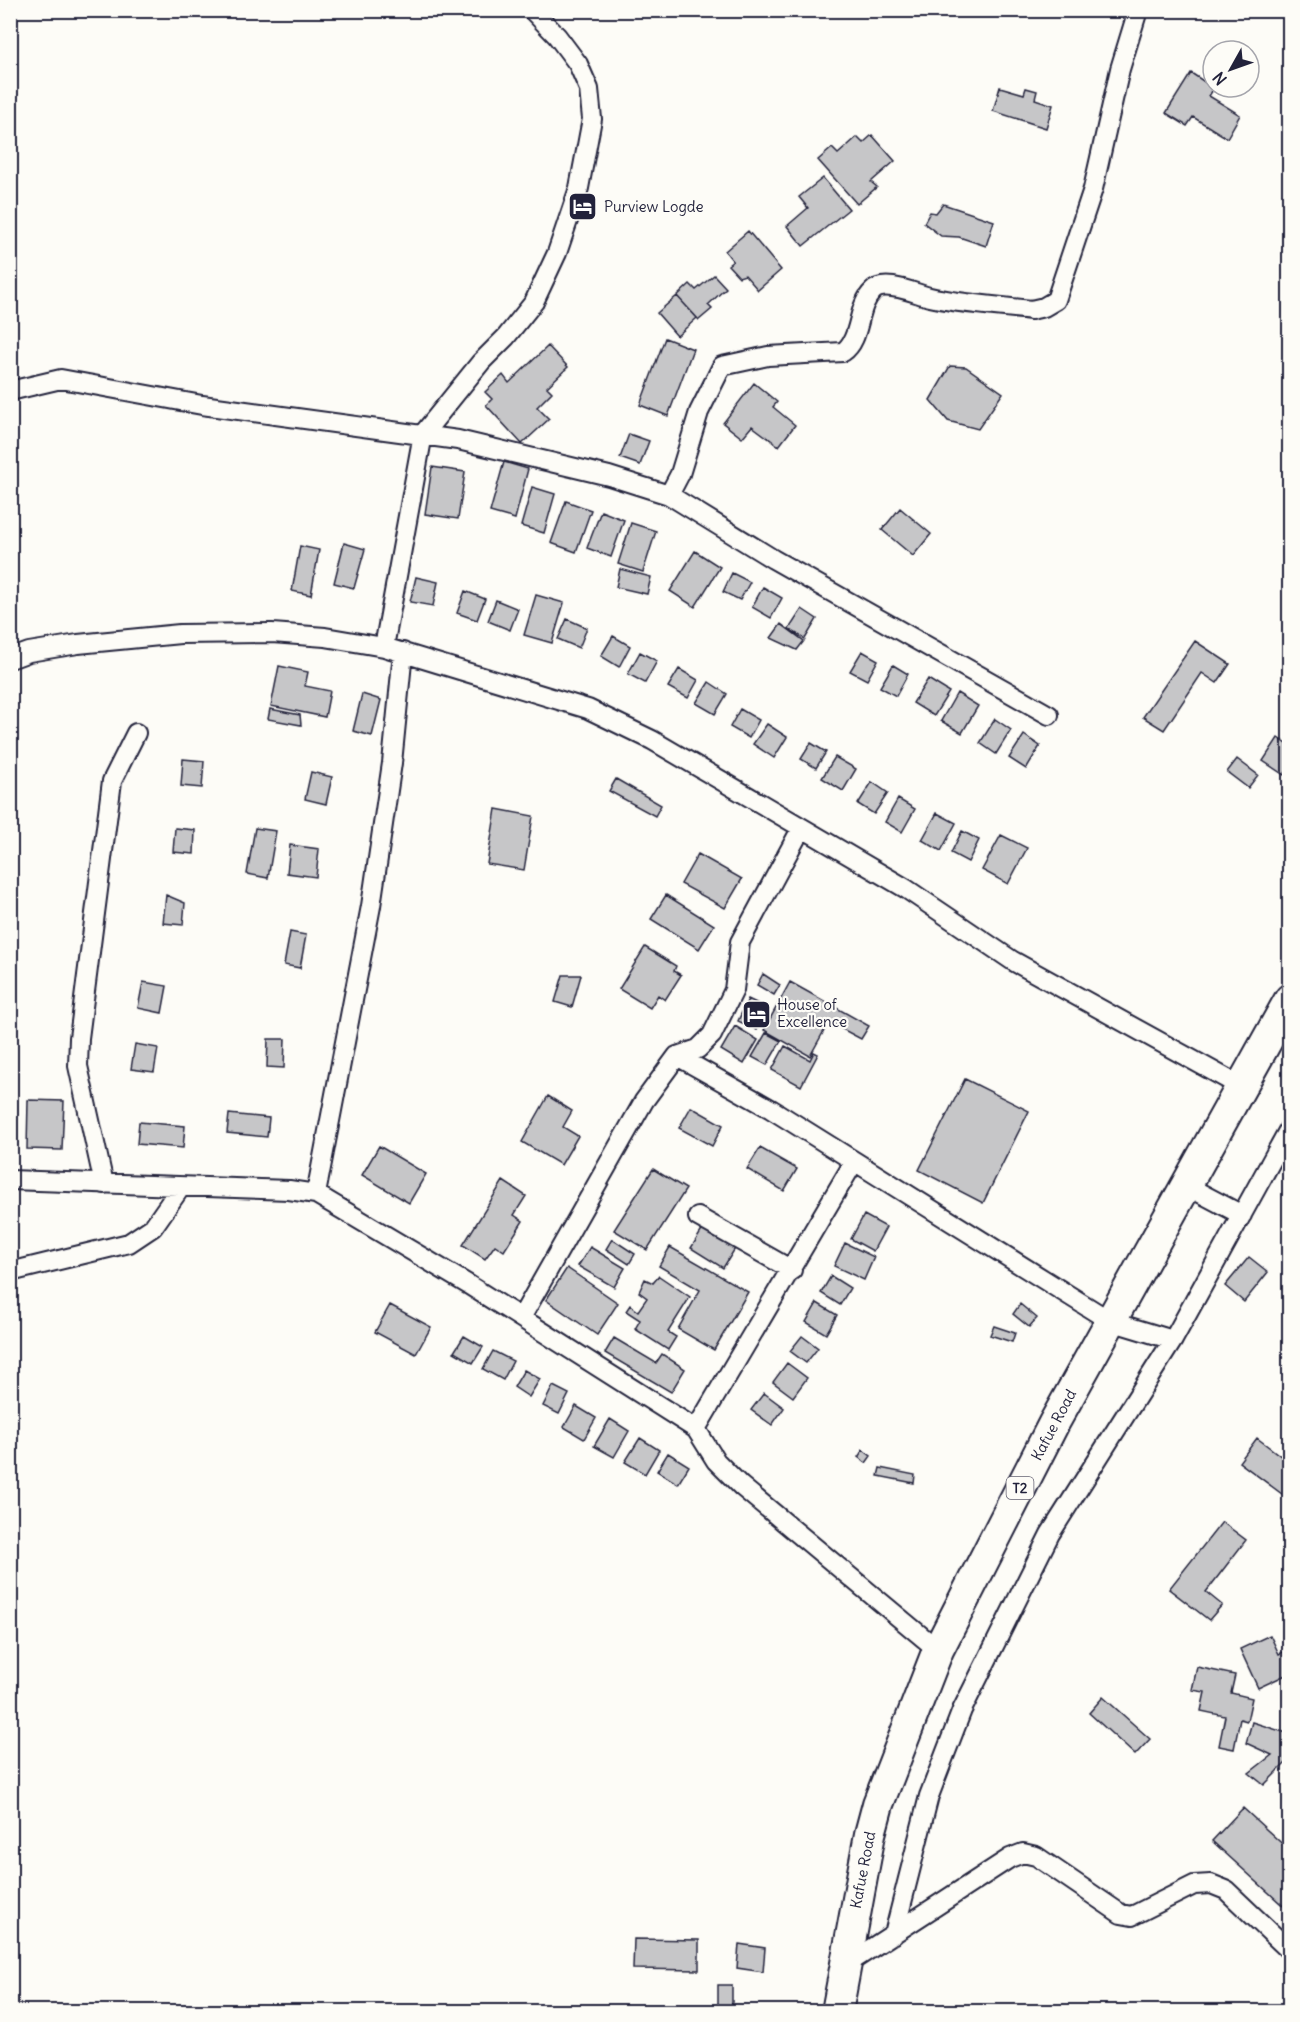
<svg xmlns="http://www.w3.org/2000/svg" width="1300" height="2022" font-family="Delius,sans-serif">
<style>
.building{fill:#c6c6c8;stroke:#22223b;stroke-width:1.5}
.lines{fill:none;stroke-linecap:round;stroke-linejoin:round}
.minor-casing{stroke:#22223b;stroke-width:22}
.trunk-casing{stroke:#22223b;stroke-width:34}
.minor{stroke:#fdfcf7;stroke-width:18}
.trunk{stroke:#fdfcf7;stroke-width:30}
.labels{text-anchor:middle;stroke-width:4.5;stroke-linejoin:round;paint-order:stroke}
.shield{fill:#fdfcf7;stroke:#646373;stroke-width:1.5}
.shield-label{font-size:14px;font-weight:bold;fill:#22223b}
.poi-label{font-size:15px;fill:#22223b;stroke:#fdfcf7;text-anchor:start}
.street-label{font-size:15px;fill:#22223b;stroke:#fdfcf7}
</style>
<rect width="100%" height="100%" fill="#fdfcf7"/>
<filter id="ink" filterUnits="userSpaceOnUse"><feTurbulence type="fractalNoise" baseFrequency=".0167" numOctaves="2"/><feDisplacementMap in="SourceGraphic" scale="12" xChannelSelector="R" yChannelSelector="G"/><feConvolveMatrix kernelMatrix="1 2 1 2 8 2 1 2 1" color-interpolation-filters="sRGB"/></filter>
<g filter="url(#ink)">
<path class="building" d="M 1191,73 L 1214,88 L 1209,96 L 1240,115 L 1227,138 L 1193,117 L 1187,126 L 1166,113 Z
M 1000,87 L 1024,94 L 1026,88 L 1037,91 L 1035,99 L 1053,105 L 1046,128 L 993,111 Z
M 872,135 L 895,161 L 871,182 L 877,187 L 857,204 L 818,160 L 832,148 L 838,154 L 857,137 L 863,143 Z
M 823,178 L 849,209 L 803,246 L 787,226 L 808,208 L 799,197 Z
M 943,204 L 994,221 L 986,246 L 959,237 L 941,236 L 924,223 L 930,212 L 936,213 Z
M 748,231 L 781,270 L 758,290 L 745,275 L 739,277 L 728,265 L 733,261 L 725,251 Z
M 714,275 L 726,288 L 708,305 L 712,309 L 699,320 L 677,296 L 690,284 L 696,290 Z
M 677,296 L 697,318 L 677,336 L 657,313 Z
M 665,338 L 693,349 L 668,416 L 640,405 Z
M 548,346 L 568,367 L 547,387 L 552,392 L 537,407 L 549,419 L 522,444 L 486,405 L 492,399 L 485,392 L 503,375 L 509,383 Z
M 950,366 L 966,367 L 1003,393 L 978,429 L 948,421 L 930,400 Z
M 754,383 L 777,402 L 773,407 L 795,425 L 779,446 L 752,426 L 742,438 L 723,423 Z
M 629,434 L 649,441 L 640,465 L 620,458 Z
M 504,462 L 528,469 L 515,519 L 490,512 Z
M 432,467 L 465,472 L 458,519 L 425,514 Z
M 532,487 L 555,494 L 544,533 L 521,526 Z
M 566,501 L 591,510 L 576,552 L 551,543 Z
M 900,508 L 931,534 L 913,556 L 882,530 Z
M 601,511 L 624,520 L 611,557 L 587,548 Z
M 631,523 L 656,531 L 643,572 L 618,564 Z
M 344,543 L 365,549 L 354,588 L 334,583 Z
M 300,546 L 319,550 L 311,595 L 292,591 Z
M 695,551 L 720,567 L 695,607 L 670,591 Z
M 620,569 L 651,577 L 647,594 L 616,587 Z
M 732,573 L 750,582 L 740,600 L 723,592 Z
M 416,577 L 438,582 L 433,606 L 410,602 Z
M 763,587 L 782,598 L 771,618 L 752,607 Z
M 465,591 L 485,599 L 477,620 L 457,613 Z
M 536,595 L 564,603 L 552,643 L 524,635 Z
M 496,600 L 518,609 L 510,630 L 488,621 Z
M 802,609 L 817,619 L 805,639 L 789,629 Z
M 567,619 L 587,628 L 579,648 L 558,639 Z
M 781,624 L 804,641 L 797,650 L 771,638 Z
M 613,636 L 630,646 L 619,667 L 601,656 Z
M 1195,641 L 1230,664 L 1217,683 L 1202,673 L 1164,730 L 1143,717 Z
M 862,651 L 878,660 L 867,680 L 850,671 Z
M 640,652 L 657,661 L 645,683 L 628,674 Z
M 893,665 L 908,674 L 896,696 L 880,687 Z
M 279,666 L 308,672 L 305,686 L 330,691 L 325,717 L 271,706 Z
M 679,669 L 698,680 L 688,698 L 668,687 Z
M 928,679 L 949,692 L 934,716 L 913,703 Z
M 709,682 L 727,694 L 715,714 L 696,703 Z
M 957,693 L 978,706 L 962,733 L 941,721 Z
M 362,694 L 381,700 L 372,736 L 353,731 Z
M 270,709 L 300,715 L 301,725 L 268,719 Z
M 740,709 L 759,720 L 749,738 L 730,727 Z
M 995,719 L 1011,730 L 996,754 L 980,743 Z
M 767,724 L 787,737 L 774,758 L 753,744 Z
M 1024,735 L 1040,746 L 1026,769 L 1009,758 Z
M 1278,738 L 1290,746 L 1290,767 L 1284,775 L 1263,761 Z
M 811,743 L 826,752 L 816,768 L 801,759 Z
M 835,757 L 856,769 L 843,791 L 822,778 Z
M 183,759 L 204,761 L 202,788 L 181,786 Z
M 1237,759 L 1258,775 L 1248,788 L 1227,772 Z
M 311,772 L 332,777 L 326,804 L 305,799 Z
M 616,779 L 661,805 L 655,816 L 609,791 Z
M 872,782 L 888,793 L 874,814 L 858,804 Z
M 898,799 L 915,809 L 902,832 L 885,822 Z
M 496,809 L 533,816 L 524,870 L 487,864 Z
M 937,813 L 956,823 L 941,851 L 922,840 Z
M 175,828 L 195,830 L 194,854 L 173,852 Z
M 255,828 L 276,831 L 268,878 L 247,874 Z
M 962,831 L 979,840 L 968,862 L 951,853 Z
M 1001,835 L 1027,848 L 1008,884 L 982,870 Z
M 290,845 L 319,849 L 316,877 L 287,873 Z
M 698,854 L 742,879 L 725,908 L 681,884 Z
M 166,895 L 185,903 L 183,925 L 163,923 Z
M 666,895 L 714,925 L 699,949 L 651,919 Z
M 290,932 L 306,935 L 300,968 L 284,965 Z
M 645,947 L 676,966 L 674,971 L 681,975 L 665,1000 L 658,995 L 650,1008 L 619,989 Z
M 763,974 L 780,985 L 774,995 L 757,985 Z
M 563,975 L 581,975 L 572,1007 L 555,1002 Z
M 143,982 L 167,986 L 162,1013 L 138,1008 Z
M 790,982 L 869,1026 L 861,1039 L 829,1022 L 810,1056 L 764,1030 Z
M 748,999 L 767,1008 L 757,1030 L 738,1021 Z
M 735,1026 L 758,1040 L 744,1064 L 721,1050 Z
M 766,1033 L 781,1041 L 767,1065 L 752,1057 Z
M 268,1039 L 285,1039 L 284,1068 L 267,1067 Z
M 135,1044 L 158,1048 L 154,1072 L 131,1069 Z
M 785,1046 L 810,1060 L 814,1052 L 818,1054 L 801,1086 L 772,1070 Z
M 965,1079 L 1029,1111 L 983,1203 L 919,1170 Z
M 10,1091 L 17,1132 L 10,1133 Z
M 548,1096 L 572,1111 L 563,1127 L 578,1136 L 561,1165 L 522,1142 Z
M 28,1100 L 64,1101 L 62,1150 L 27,1149 Z
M 691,1107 L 723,1125 L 712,1146 L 679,1128 Z
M 229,1114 L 269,1118 L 267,1137 L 227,1133 Z
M 139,1122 L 185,1126 L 183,1148 L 137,1144 Z
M 379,1146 L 426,1174 L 409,1203 L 362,1175 Z
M 760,1148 L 797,1169 L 784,1191 L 747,1169 Z
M 653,1169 L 686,1189 L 647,1250 L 614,1230 Z
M 503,1181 L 526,1196 L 514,1215 L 523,1221 L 504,1251 L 495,1245 L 485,1259 L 463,1245 Z
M 864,1215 L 886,1227 L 873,1251 L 851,1239 Z
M 704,1227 L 736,1247 L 723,1268 L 691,1248 Z
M 612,1239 L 635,1254 L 629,1264 L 606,1249 Z
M 845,1243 L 874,1257 L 864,1280 L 834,1266 Z
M 590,1247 L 625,1268 L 614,1287 L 578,1266 Z
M 670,1247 L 748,1292 L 714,1350 L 678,1329 L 700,1290 L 659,1266 Z
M 1249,1257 L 1268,1272 L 1244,1302 L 1225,1286 Z
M 567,1268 L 618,1303 L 597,1335 L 546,1300 Z
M 659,1276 L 690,1297 L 668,1332 L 676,1337 L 668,1350 L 635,1329 L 640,1320 L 626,1311 L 630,1305 L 638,1311 L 647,1298 L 639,1292 L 645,1279 L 653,1283 Z
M 831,1276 L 850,1288 L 840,1305 L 821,1293 Z
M 817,1303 L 837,1315 L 826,1334 L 806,1322 Z
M 1020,1304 L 1037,1318 L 1029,1327 L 1013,1314 Z
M 390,1305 L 431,1327 L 416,1354 L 375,1332 Z
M 994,1326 L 1015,1333 L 1012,1342 L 990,1335 Z
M 464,1336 L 483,1347 L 473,1363 L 454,1352 Z
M 802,1336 L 818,1348 L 806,1363 L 790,1351 Z
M 614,1338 L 656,1363 L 662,1354 L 685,1369 L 671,1392 L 605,1353 Z
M 493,1351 L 513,1361 L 503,1380 L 483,1369 Z
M 787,1363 L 807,1378 L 793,1397 L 773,1382 Z
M 524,1370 L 540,1379 L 529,1397 L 514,1387 Z
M 553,1386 L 569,1394 L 559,1414 L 543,1406 Z
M 764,1393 L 784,1408 L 772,1425 L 751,1410 Z
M 576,1406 L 596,1418 L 584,1439 L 564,1427 Z
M 610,1419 L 629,1431 L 614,1457 L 594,1446 Z
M 640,1438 L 659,1450 L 645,1474 L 625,1462 Z
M 1257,1438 L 1290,1463 L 1290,1500 L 1239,1462 Z
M 863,1450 L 871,1456 L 866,1463 L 858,1457 Z
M 668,1453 L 689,1466 L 678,1484 L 657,1471 Z
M 880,1468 L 915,1475 L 914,1483 L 878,1476 Z
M 1222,1522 L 1246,1540 L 1206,1592 L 1222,1605 L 1209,1620 L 1169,1589 Z
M 1270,1635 L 1279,1654 L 1290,1649 L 1290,1673 L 1258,1688 L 1240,1649 Z
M 1197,1667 L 1235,1675 L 1231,1693 L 1252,1698 L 1247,1721 L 1240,1719 L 1234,1749 L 1219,1746 L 1225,1716 L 1201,1711 L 1205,1692 L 1192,1690 Z
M 1103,1697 L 1150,1739 L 1135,1755 L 1089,1713 Z
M 1252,1722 L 1290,1734 L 1287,1762 L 1264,1785 L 1249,1773 L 1272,1755 L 1246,1743 Z
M 1243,1808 L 1290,1851 L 1290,1912 L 1212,1841 Z
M 634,1939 L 699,1940 L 699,1970 L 633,1969 Z
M 739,1944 L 765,1948 L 763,1972 L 737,1968 Z
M 718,1985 L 732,1985 L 732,2009 L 718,2009 Z
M 661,2007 L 711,2007 L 711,2012 L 661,2012 Z"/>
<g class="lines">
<defs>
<path id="minor" d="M 10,391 L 61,379 L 202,405 L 458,440 L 609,476 L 669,495 L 773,559 L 1049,715
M 669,495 L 680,474 L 699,412 L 722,366 L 768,356 L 843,352 C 862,339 856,307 873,291 C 885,279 916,294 930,297 C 961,304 999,306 1031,310 L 1044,307 L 1056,300 L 1093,189 L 1120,69 L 1138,10
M 384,647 L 423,434 L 481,362 L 506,337 L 534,302 L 557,253 L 579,188 L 592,119 L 589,89 L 578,64 L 557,36 L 532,10
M 10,659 L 29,652 L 78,644 L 180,634 L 272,633 L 325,637 L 384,647 L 588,709 L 652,740 L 905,888 L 1013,961 L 1240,1086
M 677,1056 L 771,1109 L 1110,1321 L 1173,1340 L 1050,1534 L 962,1710 L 929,1796 L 894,1934
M 10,1180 L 289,1190 L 316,1194 L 469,1285 L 696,1429 L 716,1461 L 741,1486 L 938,1650
M 104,1184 L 78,1066 L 79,1038 L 112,781 L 136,733
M 1185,1185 L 1242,1215
M 316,1194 L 371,906 L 392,763 L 403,652
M 698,1217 L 792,1270
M 10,1272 L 129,1243 L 153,1227 L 181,1187
M 521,1318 L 644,1101 L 677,1056 L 698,1049 L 712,1035 L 734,990 L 740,942 L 801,829
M 1173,1340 L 1290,1127
M 696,1429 L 854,1162
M 844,1966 L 1010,1858 L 1023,1853 L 1036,1856 L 1121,1914 L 1132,1916 L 1194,1885 L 1211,1884 L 1226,1890 L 1290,1951"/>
<path id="trunk" d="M 837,2012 L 870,1834 L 878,1804 L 938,1650 L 1054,1423 L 1290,999"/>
</defs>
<use href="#minor" class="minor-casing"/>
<use href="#trunk" class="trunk-casing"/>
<use href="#minor" class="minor"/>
<use href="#trunk" class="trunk"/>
</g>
</g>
<defs>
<symbol id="hotel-square" viewBox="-11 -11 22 22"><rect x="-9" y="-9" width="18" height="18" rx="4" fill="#22223b" stroke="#fdfcf7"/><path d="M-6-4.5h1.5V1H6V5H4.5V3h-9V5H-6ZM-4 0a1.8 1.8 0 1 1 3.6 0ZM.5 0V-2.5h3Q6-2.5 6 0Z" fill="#fff"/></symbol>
</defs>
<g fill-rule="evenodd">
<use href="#hotel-square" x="566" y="190" width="33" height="33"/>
<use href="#hotel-square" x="740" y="998" width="33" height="33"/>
</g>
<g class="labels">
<rect class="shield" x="1006.5" y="1477" width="27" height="22" rx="4.5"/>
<g class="shield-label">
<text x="1020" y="1493">T2</text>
</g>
<g class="poi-label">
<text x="604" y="212">Purview Logde</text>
<text x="777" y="1010">House of<tspan x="777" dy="17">Excellence</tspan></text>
</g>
<g class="street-label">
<text transform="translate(1054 1425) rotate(-62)" y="5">Kafue Road</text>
<text transform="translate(863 1870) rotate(-79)" y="5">Kafue Road</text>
</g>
</g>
<rect width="1300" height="2022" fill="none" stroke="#fdfcf7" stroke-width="36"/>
<rect x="18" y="18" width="1264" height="1986" fill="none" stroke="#22223b" stroke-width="2" filter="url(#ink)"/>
<g transform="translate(1231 69) rotate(230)"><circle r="28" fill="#fdfcf7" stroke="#a5a5ac" stroke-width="1.5"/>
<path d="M0-4.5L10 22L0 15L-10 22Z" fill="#22223b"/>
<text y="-9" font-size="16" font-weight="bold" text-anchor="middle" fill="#22223b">N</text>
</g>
</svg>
